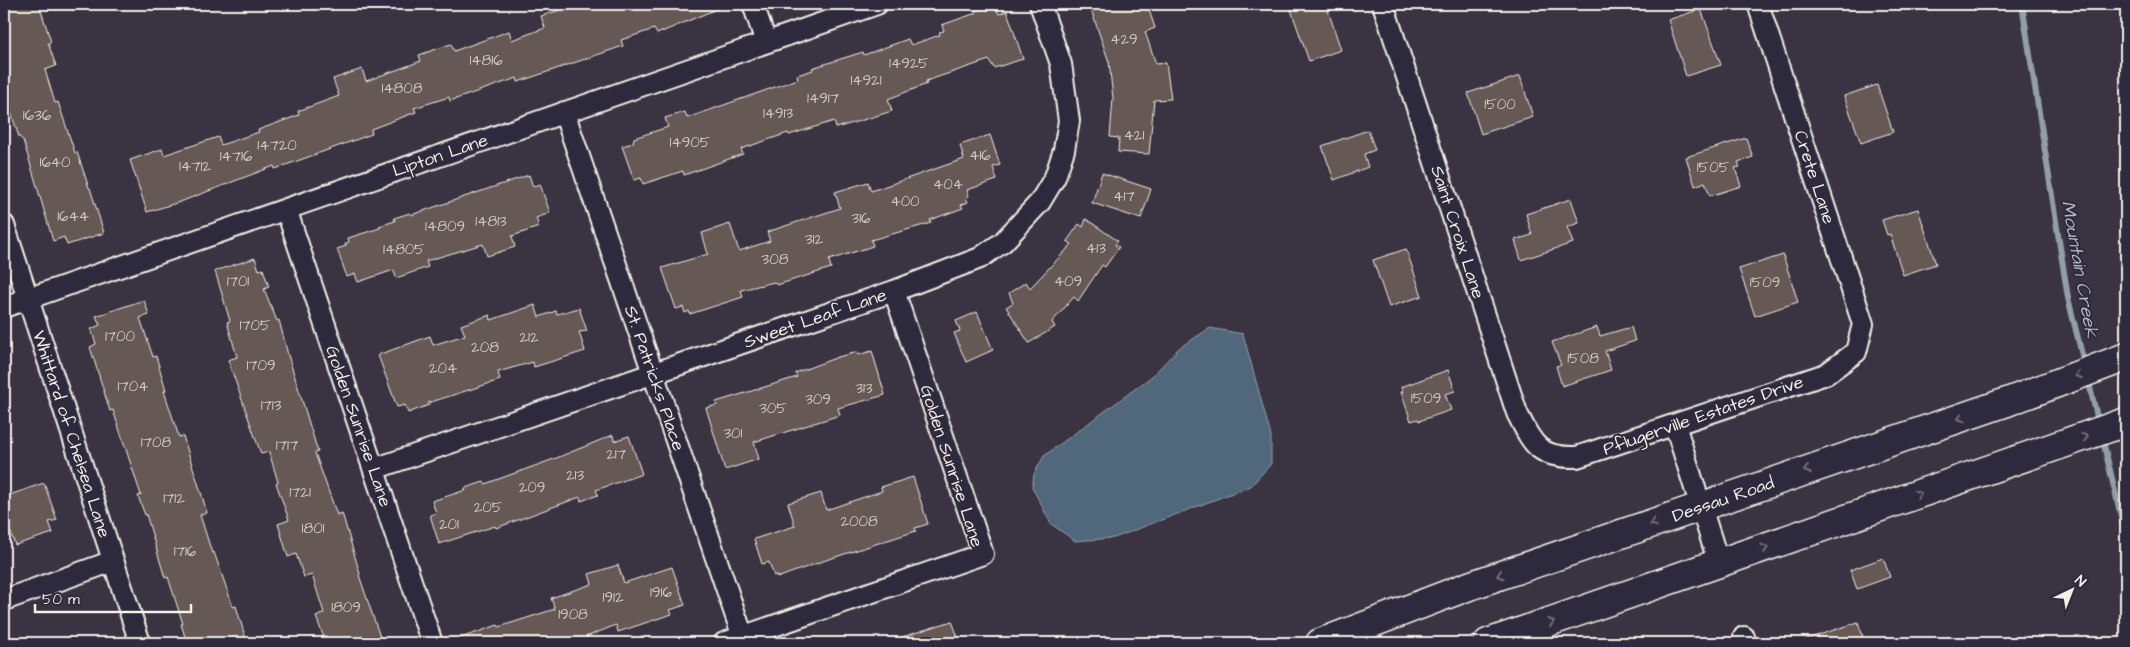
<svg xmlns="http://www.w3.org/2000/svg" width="2130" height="647" font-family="'Architects Daughter',sans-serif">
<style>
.water{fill:#51687b;stroke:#929fa7}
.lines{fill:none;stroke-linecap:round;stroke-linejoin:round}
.stream{stroke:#929fa7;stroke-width:6}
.building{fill:#665955;stroke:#f4f1e8}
.street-casing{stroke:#f4f1e8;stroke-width:24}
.primary-casing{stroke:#f4f1e8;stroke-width:31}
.street{stroke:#2f2a3d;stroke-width:20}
.primary{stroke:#2f2a3d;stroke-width:28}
.oneway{stroke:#747079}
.labels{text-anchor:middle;stroke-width:4;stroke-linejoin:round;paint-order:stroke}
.number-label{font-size:15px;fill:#d0cbc3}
.street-label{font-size:18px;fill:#f4f1e8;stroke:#2f2a3d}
.water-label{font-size:19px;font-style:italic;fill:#b3babc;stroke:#2f2a3d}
</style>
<rect width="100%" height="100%" fill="#3a3342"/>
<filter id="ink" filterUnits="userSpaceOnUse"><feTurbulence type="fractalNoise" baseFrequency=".02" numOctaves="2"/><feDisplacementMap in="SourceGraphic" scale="10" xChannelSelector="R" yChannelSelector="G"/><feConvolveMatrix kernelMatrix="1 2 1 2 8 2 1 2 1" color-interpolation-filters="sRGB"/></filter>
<g filter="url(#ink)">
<path class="water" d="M 1210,328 L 1243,334 L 1271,436 L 1271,464 L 1251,486 L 1114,538 L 1075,541 L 1051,524 L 1032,487 L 1034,474 L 1044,456 L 1151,377 L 1179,348 Z"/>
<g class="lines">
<path class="stream" d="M 2022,4 L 2068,298 L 2085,367
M 2088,379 L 2099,425
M 2102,437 L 2126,537"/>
</g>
<path class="building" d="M 4,4 L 39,4 L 51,42 L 48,43 L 56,66 L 45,70 L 55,103 L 58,102 L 75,153 L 77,152 L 89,188 L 90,188 L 104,233 L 67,245 L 64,237 L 53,241 L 31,166 L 23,140 L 19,137 L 4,91 Z
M 558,4 L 726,4 L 726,5 L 657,34 L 654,29 L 621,40 L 623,46 L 518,82 L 517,78 L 450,101 L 449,97 L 414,108 L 416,112 L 371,129 L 372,134 L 275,169 L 274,166 L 180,202 L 147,212 L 130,160 L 162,149 L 164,155 L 218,137 L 221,145 L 259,132 L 258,130 L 299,115 L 298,111 L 339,96 L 333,79 L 362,69 L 366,81 L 421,61 L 419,55 L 451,44 L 454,51 L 509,31 L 512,40 L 545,28 L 541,16 L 560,10 Z
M 994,4 L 999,14 L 1007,11 L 1023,59 L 994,68 L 989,60 L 926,81 L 927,84 L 888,99 L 892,111 L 863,120 L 836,128 L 834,121 L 789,135 L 788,133 L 741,149 L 743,154 L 684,175 L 683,171 L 643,184 L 641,178 L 634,180 L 622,146 L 633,143 L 634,138 L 668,127 L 665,118 L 685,112 L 687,118 L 798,79 L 797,75 L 813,70 L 812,68 L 863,52 L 864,55 L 908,39 L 911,45 L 940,35 L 939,32 L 944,31 L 942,25 L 976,13 L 975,11 Z
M 1089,4 L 1147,4 L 1155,28 L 1145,32 L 1156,64 L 1166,63 L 1171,99 L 1154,100 L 1149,154 L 1118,152 L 1119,138 L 1110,137 L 1113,98 L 1109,62 Z
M 1289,4 L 1326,4 L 1341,50 L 1309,61 Z
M 1701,9 L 1721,65 L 1686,76 L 1668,20 Z
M 1520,76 L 1533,117 L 1481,134 L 1468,93 Z
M 1877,85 L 1893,132 L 1861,143 L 1844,96 Z
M 1368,130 L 1375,150 L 1364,154 L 1368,167 L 1334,180 L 1322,146 Z
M 990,135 L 1000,165 L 993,167 L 997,180 L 967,190 L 969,196 L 966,198 L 968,202 L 961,205 L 963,208 L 930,220 L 931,223 L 871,240 L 873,246 L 829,260 L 831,268 L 777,285 L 774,282 L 741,290 L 743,297 L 690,314 L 689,311 L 685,313 L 683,307 L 676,309 L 662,268 L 708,254 L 702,233 L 730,224 L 739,251 L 770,241 L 767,232 L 840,208 L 835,192 L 868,182 L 871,191 L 964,159 L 960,145 Z
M 1746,138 L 1753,157 L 1738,162 L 1740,167 L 1735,168 L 1741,186 L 1710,196 L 1705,182 L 1695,186 L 1686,157 Z
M 1102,173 L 1151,189 L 1141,219 L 1092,203 Z
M 529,175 L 533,187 L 540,184 L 550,213 L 536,218 L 539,227 L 512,236 L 515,247 L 487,256 L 483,244 L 426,261 L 428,267 L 396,278 L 394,270 L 358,282 L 355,274 L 347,277 L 337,249 L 346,246 L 345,244 L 349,242 L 348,238 L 380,228 L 379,226 L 395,221 L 394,218 L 410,213 L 411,215 Z
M 1571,199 L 1579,223 L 1567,227 L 1573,243 L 1521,260 L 1515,240 L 1532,235 L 1526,214 Z
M 1918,209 L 1936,264 L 1903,275 L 1890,234 L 1887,235 L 1882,220 Z
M 1086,219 L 1118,241 L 1115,245 L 1119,247 L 1105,267 L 1102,265 L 1078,301 L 1074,297 L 1052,322 L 1055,327 L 1029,343 L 1006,307 L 1013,303 L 1009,293 L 1026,282 L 1030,288 L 1072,244 L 1067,241 L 1079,224 L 1083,227 Z
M 1406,249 L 1422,296 L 1389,307 L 1373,260 Z
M 1783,255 L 1798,302 L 1755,316 L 1739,269 Z
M 255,258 L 259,270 L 263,269 L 269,287 L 264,289 L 277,321 L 279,320 L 288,355 L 318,452 L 315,453 L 337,515 L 342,513 L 360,574 L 359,575 L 382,643 L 326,643 L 316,617 L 324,613 L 312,575 L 304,577 L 296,554 L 288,557 L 278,524 L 289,520 L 276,483 L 278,482 L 269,452 L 261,454 L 228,360 L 237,357 L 227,322 L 230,321 L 215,271 Z
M 144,300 L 149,315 L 140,318 L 153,357 L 156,356 L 166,390 L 164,391 L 179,437 L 183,436 L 203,499 L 207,513 L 200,515 L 212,553 L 214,552 L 233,607 L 236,606 L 247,643 L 187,643 L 181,624 L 183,624 L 168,577 L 165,578 L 146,514 L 145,515 L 138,496 L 141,495 L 113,410 L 110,411 L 90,347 L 96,344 L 91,329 L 100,325 L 96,316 Z
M 535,305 L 539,317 L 556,311 L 557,314 L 579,308 L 587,331 L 579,332 L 585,351 L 534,367 L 533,362 L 498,372 L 500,380 L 428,403 L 429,405 L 408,413 L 405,405 L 397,407 L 378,355 L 430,336 L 433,345 L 465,335 L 461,325 L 490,315 L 491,320 Z
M 977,312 L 993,350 L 966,362 L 954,333 L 960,331 L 956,321 Z
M 1597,327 L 1600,336 L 1631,327 L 1635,341 L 1605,351 L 1611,370 L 1562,386 L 1556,366 L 1561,365 L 1552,342 Z
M 872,351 L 885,395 L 838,408 L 840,415 L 754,442 L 759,459 L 725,470 L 706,408 L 717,405 L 716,402 L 797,377 L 795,373 L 838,357 L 858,352 L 858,355 Z
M 1448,370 L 1455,391 L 1445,394 L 1451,410 L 1419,421 L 1418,419 L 1411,421 L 1401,392 L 1403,392 L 1401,387 Z
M 613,435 L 614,441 L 629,436 L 642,474 L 596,490 L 598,495 L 581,501 L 580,497 L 496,528 L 495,526 L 439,544 L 430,515 L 436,513 L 432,501 L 466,490 L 465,488 L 484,482 L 485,484 L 554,459 Z
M 913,477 L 928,524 L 915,528 L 916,531 L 826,560 L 777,578 L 777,575 L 774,576 L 769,562 L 762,564 L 754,539 L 795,526 L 788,503 L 821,493 L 826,510 L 882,491 L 881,487 Z
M 44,483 L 57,520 L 49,522 L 53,533 L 15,545 L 4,512 L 4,497 Z
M 1883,558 L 1890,577 L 1857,589 L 1850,570 Z
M 618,565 L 624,583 L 672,567 L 685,605 L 670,610 L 672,614 L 618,632 L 616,625 L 586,637 L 588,643 L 453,643 L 452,641 L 498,625 L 499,627 L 555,609 L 551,598 L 592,584 L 589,574 Z
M 952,621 L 960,643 L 894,643 L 893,640 Z
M 1858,622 L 1865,643 L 1805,643 L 1804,640 Z"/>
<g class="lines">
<defs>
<path id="street" d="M 753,4 L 766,42
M 1383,4 L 1517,413 C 1533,445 1538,458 1577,457 L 1826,374 L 1856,352 L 1863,324 L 1758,4
M 564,112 L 745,643
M 286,209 L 432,643
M 4,225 L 140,643
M 4,307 L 877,4
M 1675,425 L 1719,564
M 374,469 L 894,291 L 980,258 L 1003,242 L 1040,202 L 1055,177 L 1064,150 L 1069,121 L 1061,64 L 1040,4
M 4,600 L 113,561
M 1744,637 L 1746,643
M 724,643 L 983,554 L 894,291"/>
<path id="primary" d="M 1320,643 L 1469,586 L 2007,402 L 2126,357
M 1488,643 L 2126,422"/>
</defs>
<use href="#street" class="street-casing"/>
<use href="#primary" class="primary-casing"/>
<use href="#street" class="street"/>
<use href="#primary" class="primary"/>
</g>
<defs><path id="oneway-chevron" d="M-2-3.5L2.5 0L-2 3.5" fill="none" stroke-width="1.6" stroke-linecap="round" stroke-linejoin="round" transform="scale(1.25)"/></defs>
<g class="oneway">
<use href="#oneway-chevron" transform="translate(2078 375) rotate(159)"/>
<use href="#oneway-chevron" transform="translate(1961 418) rotate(161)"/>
<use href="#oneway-chevron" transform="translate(2085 437) rotate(-19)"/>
<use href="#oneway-chevron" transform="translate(1807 470) rotate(161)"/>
<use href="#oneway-chevron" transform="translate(1918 494) rotate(-19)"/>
<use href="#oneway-chevron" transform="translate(1653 523) rotate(161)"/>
<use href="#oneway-chevron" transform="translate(1765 548) rotate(-19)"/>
<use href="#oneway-chevron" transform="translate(1500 575) rotate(161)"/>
<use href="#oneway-chevron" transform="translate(1551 622) rotate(-19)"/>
</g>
</g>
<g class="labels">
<g class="number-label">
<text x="1124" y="44">429</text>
<text x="486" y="65">14816</text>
<text x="909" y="68">14925</text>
<text x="866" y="85">14921</text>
<text x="402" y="93">14808</text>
<text x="823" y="103">14917</text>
<text x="1500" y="109">1500</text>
<text x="778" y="118">14913</text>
<text x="37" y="120">1636</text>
<text x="1134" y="140">421</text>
<text x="690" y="147">14905</text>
<text x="277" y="150">14720</text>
<text x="980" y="160">416</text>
<text x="236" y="161">14716</text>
<text x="55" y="167">1640</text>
<text x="195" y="171">14712</text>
<text x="1713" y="172">1505</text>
<text x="948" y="189">404</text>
<text x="1124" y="201">417</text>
<text x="905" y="206">400</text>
<text x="73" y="221">1644</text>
<text x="861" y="223">316</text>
<text x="491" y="226">14813</text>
<text x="445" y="231">14809</text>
<text x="814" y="244">312</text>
<text x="1096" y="253">413</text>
<text x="404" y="254">14805</text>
<text x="775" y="264">308</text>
<text x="238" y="286">1701</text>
<text x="1068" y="286">409</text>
<text x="1765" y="287">1509</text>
<text x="255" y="330">1705</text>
<text x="120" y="341">1700</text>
<text x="529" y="342">212</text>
<text x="485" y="352">208</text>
<text x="1583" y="363">1508</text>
<text x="261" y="370">1709</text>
<text x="443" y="373">204</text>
<text x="133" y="391">1704</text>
<text x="864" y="393">313</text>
<text x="1426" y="403">1509</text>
<text x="818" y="404">309</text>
<text x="271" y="410">1713</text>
<text x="773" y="413">305</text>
<text x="733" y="438">301</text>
<text x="156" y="447">1708</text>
<text x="287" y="450">1717</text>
<text x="616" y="459">217</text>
<text x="575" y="480">213</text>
<text x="532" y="492">209</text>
<text x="300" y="497">1721</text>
<text x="174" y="503">1712</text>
<text x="488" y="512">205</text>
<text x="859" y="526">2008</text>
<text x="449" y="529">201</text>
<text x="313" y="533">1801</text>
<text x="185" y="556">1716</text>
<text x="661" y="597">1916</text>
<text x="613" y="602">1912</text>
<text x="346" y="612">1809</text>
<text x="573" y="619">1908</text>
</g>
<g class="street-label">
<text transform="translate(440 155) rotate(-19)" y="6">Lipton Lane</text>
<text transform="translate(1815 177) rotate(72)" y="6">Crete Lane</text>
<text transform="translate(1458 232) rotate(72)" y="6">Saint Croix Lane</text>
<text transform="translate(815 318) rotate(-19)" y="6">Sweet Leaf Lane</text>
<text transform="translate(655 378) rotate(71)" y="6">St. Patricks Place</text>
<text transform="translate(1703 415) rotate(-19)" y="6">Pflugerville Estates Drive</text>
<text transform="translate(359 426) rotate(71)" y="6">Golden Sunrise Lane</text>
<text transform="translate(72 434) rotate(72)" y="6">Whittard of Chelsea Lane</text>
<text transform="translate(952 466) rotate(72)" y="6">Golden Sunrise Lane</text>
<text transform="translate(1723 499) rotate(-19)" y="6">Dessau Road</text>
</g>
<g class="water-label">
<text transform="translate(2081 269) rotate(80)" y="7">Mountain Creek</text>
</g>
</g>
<rect width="2130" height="647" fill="none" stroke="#2f2a3d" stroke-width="20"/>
<rect x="10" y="10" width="2110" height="627" fill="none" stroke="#f4f1e8" stroke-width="2" filter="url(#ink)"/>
<g transform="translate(2072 590) rotate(43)" stroke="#2f2a3d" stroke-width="4" paint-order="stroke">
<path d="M0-4L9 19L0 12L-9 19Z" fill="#f4f1e8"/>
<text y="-8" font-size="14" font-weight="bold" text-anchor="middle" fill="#f4f1e8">N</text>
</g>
<path d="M35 604v8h156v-8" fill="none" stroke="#f4f1e8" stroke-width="2.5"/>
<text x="42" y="604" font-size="15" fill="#f4f1e8" stroke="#2f2a3d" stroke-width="4" paint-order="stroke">50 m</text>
</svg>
